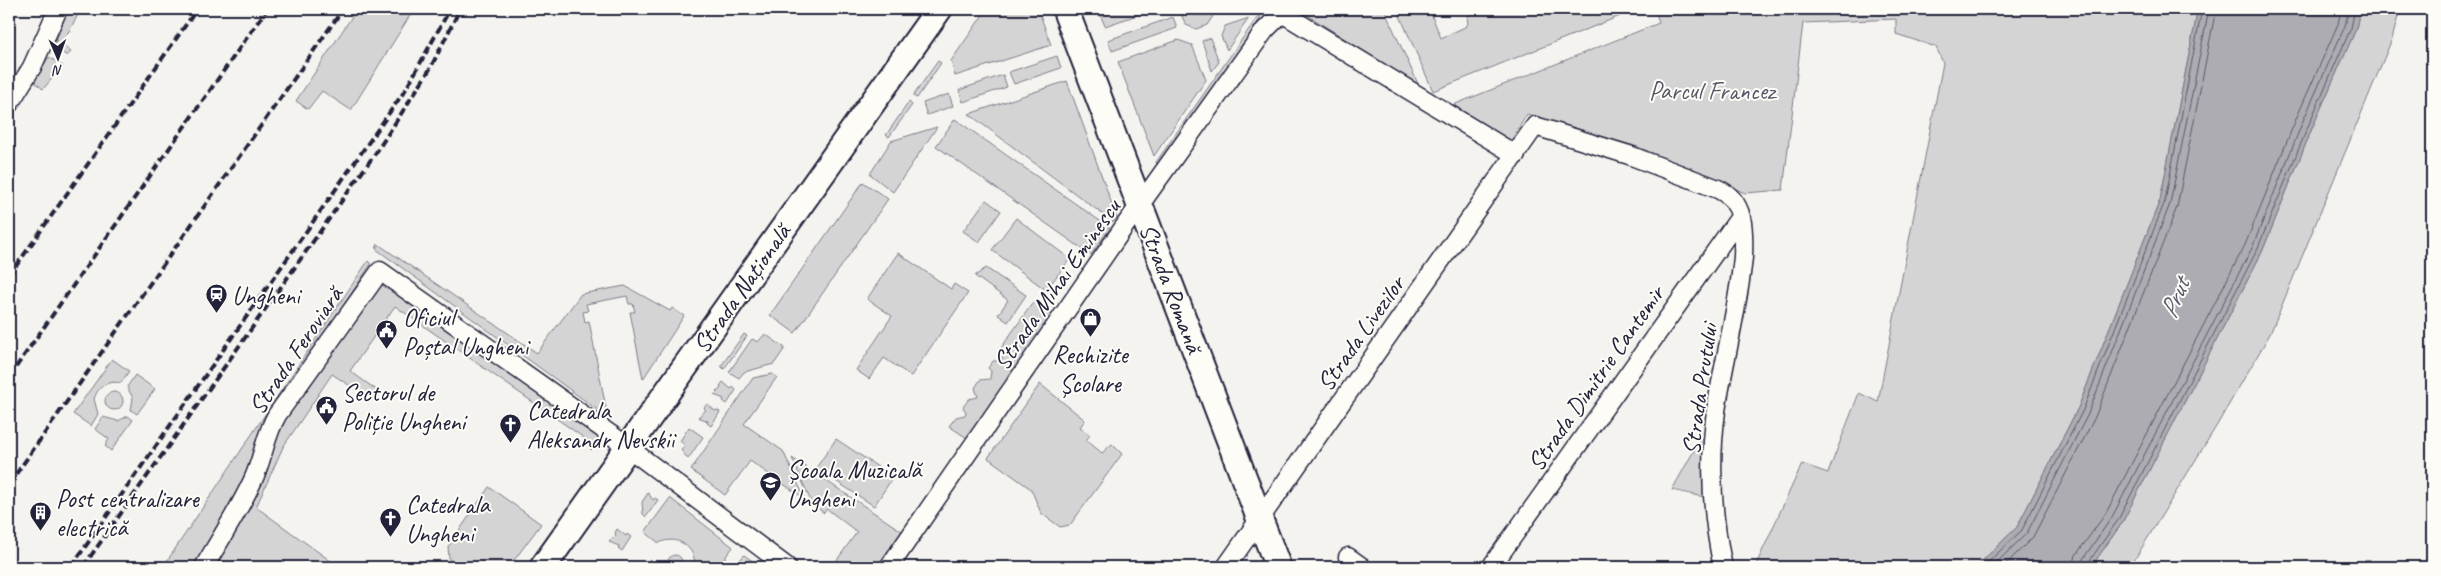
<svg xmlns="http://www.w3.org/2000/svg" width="2441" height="576" font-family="Caveat,sans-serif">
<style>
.green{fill:#d5d4d5;stroke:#7c7b88}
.water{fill:#acacb2;stroke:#757582}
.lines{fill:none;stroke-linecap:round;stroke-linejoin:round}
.shore{stroke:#59596b;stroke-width:1}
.street-casing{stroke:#22223b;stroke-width:21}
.secondary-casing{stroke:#22223b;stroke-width:29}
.street{stroke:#fdfcf7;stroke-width:18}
.secondary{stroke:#fdfcf7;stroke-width:25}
.rail{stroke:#22223b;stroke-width:4;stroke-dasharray:8 4;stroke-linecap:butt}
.labels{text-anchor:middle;stroke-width:4;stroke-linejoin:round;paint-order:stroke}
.park-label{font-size:25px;fill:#585769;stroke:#fdfcf7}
.street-label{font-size:25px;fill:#22223b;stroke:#fdfcf7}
.poi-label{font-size:25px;fill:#22223b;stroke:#fdfcf7;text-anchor:start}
.water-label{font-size:26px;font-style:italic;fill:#59596b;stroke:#fdfcf7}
</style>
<rect width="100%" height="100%" fill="#f4f3ef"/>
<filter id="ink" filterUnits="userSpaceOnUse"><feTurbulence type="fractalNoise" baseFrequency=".02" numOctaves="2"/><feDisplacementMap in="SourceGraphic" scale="10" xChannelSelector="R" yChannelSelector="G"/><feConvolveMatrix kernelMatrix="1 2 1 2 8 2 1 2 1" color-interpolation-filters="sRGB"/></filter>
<g filter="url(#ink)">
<path class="green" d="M 68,9 L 80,11 L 62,44 L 71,52 L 67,56 L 56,48 L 55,44 Z
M 357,9 L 414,9 L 351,110 L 322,91 L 308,109 L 296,101 Z
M 987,9 L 1038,9 L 1051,45 L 955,76 L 951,61 Z
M 1098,9 L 1155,9 L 1105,26 Z
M 1184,9 L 1210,9 L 1213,16 L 1207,25 L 1196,29 L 1186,25 L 1181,14 Z
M 1298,9 L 1384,9 L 1419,86 Z
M 1397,9 L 1429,9 L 1441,38 L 1465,27 L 1468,24 L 1467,16 L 1487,9 L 1534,9 L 1537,14 L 1550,9 L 1623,9 L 1625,14 L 1433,91 Z
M 1655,9 L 2198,9 L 2160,200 L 2078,408 L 2017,527 L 1976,567 L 1755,567 L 1802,464 L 1828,473 L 1859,393 L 1878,402 L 1943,63 L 1936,47 L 1896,34 L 1896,19 L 1803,23 L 1783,190 L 1745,193 L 1638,147 L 1527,114 L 1511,141 L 1453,105 L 1659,23 Z
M 2360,9 L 2400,9 L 2392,39 L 2270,334 L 2217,425 L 2130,567 L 2091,567 L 2122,523 L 2262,252 L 2313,126 L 2356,29 Z
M 1261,12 L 1260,19 L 1158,168 L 1156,162 Z
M 1173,17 L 1177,28 L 1112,51 L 1108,40 Z
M 1249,18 L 1227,50 L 1221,36 L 1225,26 Z
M 1210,38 L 1219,62 L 1212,71 L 1202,41 Z
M 1178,40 L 1192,45 L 1206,80 L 1154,156 L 1118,62 Z
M 1057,56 L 1061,68 L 1014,84 L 1009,72 Z
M 49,57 L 63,66 L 43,89 L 33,81 Z
M 938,61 L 941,63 L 917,98 L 913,96 Z
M 1003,75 L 1007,87 L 963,102 L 959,90 Z
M 1067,81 L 1117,218 L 1113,222 L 969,114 Z
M 949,94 L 953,106 L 927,115 L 923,103 Z
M 909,102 L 912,105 L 889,137 L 886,135 Z
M 955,119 L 1110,228 L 1091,255 L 936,146 Z
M 937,127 L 893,192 L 870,174 L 891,141 Z
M 863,182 L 888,199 L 795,333 L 770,315 Z
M 986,200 L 1001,211 L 979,242 L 963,231 Z
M 1016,218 L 1070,259 L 1046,290 L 992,250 Z
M 378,244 L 537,353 L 581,294 L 625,286 L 670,311 L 672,308 L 684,316 L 643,379 L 630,312 L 635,312 L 633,304 L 629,304 L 627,296 L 586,304 L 588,311 L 583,312 L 585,322 L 589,321 L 606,408 L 602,413 L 376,249 Z
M 898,253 L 951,289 L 954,284 L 968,293 L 911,376 L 884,358 L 869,379 L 856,370 L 892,316 L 867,299 Z
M 368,261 L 371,264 L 268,418 L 252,471 L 198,567 L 163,567 Z
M 986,268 L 1026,295 L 1008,322 L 998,315 L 1008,300 L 975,276 Z
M 381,280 L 602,436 L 591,450 L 590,442 L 395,306 L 350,371 L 378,391 L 372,400 L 332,374 L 283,447 L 256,507 L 339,567 L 210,567 L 278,431 L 314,374 Z
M 1034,301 L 1053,315 L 970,440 L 949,426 L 956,417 L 965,415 L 966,412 L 963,407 L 969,399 L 978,397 L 975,388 L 980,380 L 990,379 L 991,371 L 988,368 L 993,361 L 1000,361 L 1003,358 L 1001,348 Z
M 744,334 L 747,336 L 724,369 L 721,366 Z
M 765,334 L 785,348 L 774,364 L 744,372 L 739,378 L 729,372 L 752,339 L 758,342 Z
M 112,359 L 129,371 L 121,383 C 108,380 98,386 94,399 L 98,414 L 91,426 L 73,414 Z
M 772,374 L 777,377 L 744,424 L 783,451 L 805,499 L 750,461 L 725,495 L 691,470 L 753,378 Z
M 135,375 L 155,389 L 137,414 L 131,410 L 133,398 L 127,387 Z
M 723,382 L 731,389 L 733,387 L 736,390 L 727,404 L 723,401 L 724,399 L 714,395 L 721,388 L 720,386 Z
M 1040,384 L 1085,420 L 1080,427 L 1090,435 L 1086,440 L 1102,453 L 1112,444 L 1122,454 L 1070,525 L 1060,527 L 1041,513 L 1031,489 L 988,458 Z
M105 401a9 9 0 1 1 18 0a9 9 0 1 1-18 0Z
M 707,404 L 715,411 L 717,410 L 720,412 L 711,426 L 707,423 L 708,421 L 698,417 L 706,410 L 704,408 Z
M 128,416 L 133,420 L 111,451 L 105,446 L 109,439 L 95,429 L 103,417 L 118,421 Z
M 689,427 L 703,437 L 688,459 L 681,450 L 685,445 L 680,441 Z
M 1701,438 L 1707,444 L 1709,498 L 1672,490 Z
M 836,439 L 893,477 L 874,506 L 816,468 Z
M 792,458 L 906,534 L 882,567 L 832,567 L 857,532 L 827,509 L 824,513 L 812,504 Z
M 489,487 L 541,524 L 509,567 L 450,567 L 448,547 Z
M 648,493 L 653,500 L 655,498 L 658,500 L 646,517 L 643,514 L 642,502 Z
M 670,498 L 733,547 L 718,567 L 695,567 C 696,547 677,534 659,543 L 645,532 Z
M 617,529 L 626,536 L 627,534 L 631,537 L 622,551 L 618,548 L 619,546 L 609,542 L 616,535 L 615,533 Z
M668 562a7 7 0 1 1 14 0a7 7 0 1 1-14 0Z
M 744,555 L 761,567 L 735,567 Z"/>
<path class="water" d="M 2198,9 L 2360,9 L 2356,29 L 2313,126 L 2262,252 L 2122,523 L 2091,567 L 1976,567 L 2017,527 L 2078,408 L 2160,200 Z"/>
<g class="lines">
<path class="shore" d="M 1983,567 L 2022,530 L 2083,410 L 2165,201 L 2202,9
M 1992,567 L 2027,533 L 2088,414 L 2170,204 L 2209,9
M 2003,567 L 2033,537 L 2095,417 L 2177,207 L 2216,9
M 2073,567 L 2076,555 L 2106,513 L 2245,245 L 2296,119 L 2338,24 L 2341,9
M 2081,567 L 2083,559 L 2112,517 L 2252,248 L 2303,121 L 2345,26 L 2349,9
M 2087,567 L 2088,563 L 2118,520 L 2257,250 L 2309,124 L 2351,28 L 2355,9"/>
<defs>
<path id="street" d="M 9,104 L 32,67 L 58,9
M 1348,557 L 1362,567
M 204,567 C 221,538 239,510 253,480 C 263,459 265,435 277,415 L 380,271 L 610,434 L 787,567
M 889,567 L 1124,227 L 1265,30 L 1281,14 L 1287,16 L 1516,155
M 1226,567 L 1535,126 L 1629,155 L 1718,189 C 1745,201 1744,230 1743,257 C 1738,309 1724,360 1716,411 C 1709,463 1712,517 1723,567
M 1491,567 L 1740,217"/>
<path id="secondary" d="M 1065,9 L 1278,567
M 543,567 L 939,9"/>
</defs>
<use href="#street" class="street-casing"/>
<use href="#secondary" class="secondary-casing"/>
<use href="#street" class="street"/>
<use href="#secondary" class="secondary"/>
<path class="rail" d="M 9,276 L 197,9
M 9,377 L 267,9
M 9,484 L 343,9
M 71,567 L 406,89 L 450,9
M 83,567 L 377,151 L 430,69 L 460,9"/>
</g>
</g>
<defs>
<symbol id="station-pin" viewBox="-11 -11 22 30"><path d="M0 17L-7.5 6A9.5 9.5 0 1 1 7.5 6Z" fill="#22223b" stroke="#fdfcf7"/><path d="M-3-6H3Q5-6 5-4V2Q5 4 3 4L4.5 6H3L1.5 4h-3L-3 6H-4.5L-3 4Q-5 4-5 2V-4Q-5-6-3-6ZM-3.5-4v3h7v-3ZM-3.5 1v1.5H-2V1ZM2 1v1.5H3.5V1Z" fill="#fff"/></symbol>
<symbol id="shop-pin" viewBox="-11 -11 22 30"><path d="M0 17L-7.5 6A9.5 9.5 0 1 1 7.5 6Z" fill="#22223b" stroke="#fdfcf7"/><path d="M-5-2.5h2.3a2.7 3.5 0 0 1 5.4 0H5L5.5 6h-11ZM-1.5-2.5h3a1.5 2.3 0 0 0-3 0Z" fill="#fff"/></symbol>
<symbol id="civic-pin" viewBox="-11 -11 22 30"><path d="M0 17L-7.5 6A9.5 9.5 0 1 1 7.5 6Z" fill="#22223b" stroke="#fdfcf7"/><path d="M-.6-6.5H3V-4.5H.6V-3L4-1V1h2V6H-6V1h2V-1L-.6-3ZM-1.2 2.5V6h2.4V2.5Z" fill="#fff"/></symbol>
<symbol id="church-pin" viewBox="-11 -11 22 30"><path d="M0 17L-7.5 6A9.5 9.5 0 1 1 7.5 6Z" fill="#22223b" stroke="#fdfcf7"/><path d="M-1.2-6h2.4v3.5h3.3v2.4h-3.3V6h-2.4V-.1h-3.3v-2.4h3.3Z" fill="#fff"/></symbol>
<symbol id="school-pin" viewBox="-11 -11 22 30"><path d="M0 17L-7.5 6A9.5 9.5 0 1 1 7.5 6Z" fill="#22223b" stroke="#fdfcf7"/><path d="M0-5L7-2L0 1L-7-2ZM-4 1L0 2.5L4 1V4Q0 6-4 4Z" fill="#fff"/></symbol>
<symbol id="building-pin" viewBox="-11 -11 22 30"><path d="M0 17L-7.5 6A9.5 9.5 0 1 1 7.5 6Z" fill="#22223b" stroke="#fdfcf7"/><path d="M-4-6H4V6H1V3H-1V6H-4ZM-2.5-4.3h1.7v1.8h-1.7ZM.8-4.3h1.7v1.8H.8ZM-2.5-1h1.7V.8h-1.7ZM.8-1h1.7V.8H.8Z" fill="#fff"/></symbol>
</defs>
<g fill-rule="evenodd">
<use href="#station-pin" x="204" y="282" width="25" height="34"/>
<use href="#shop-pin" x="1078" y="306" width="25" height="34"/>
<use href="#civic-pin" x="374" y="318" width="25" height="34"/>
<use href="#civic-pin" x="314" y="394" width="25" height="34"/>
<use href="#church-pin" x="498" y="412" width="25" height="34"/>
<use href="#school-pin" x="758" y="470" width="25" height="34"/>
<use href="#building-pin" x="28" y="500" width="25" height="34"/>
<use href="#church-pin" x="378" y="506" width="25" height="34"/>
</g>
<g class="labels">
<g class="park-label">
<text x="1712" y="99">Parcul Francez</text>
</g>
<g class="street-label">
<text transform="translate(1056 284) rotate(-55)" y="9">Strada Mihai Eminescu</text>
<text transform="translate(741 288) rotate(-55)" y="9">Strada Națională</text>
<text transform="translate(1172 288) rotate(69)" y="9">Strada Romană</text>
<text transform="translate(1360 333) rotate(-55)" y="9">Strada Livezilor</text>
<text transform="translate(295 350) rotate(-56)" y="9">Strada Feroviară</text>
<text transform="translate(1595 378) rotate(-55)" y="9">Strada Dimitrie Cantemir</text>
<text transform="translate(1699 389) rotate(-82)" y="9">Strada Prutului</text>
</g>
<g class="poi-label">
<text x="232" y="304">Ungheni</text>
<text x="403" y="326">Oficiul<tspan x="403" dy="29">Poștal Ungheni</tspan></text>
<text x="1090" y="363" text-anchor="middle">Rechizite<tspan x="1090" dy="29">Școlare</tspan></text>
<text x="342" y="401">Sectorul de<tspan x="342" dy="29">Poliție Ungheni</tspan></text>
<text x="527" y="419">Catedrala<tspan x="527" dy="29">Aleksandr Nevskii</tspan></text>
<text x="787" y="478">Școala Muzicală<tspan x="787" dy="29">Ungheni</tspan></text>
<text x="56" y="507">Post centralizare<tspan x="56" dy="29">electrică</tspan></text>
<text x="406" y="513">Catedrala<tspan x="406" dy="29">Ungheni</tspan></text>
</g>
<g class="water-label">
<text transform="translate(2174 298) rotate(-68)" y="9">Prut</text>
</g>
</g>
<rect width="2441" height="576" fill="none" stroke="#fdfcf7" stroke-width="30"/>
<rect x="15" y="15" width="2411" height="546" fill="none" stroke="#22223b" stroke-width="2" filter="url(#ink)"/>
<g transform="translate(58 58) rotate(178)" stroke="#fdfcf7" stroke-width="4" paint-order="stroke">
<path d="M0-4L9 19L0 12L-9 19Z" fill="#22223b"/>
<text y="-8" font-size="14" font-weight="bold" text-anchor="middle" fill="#22223b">N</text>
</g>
</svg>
